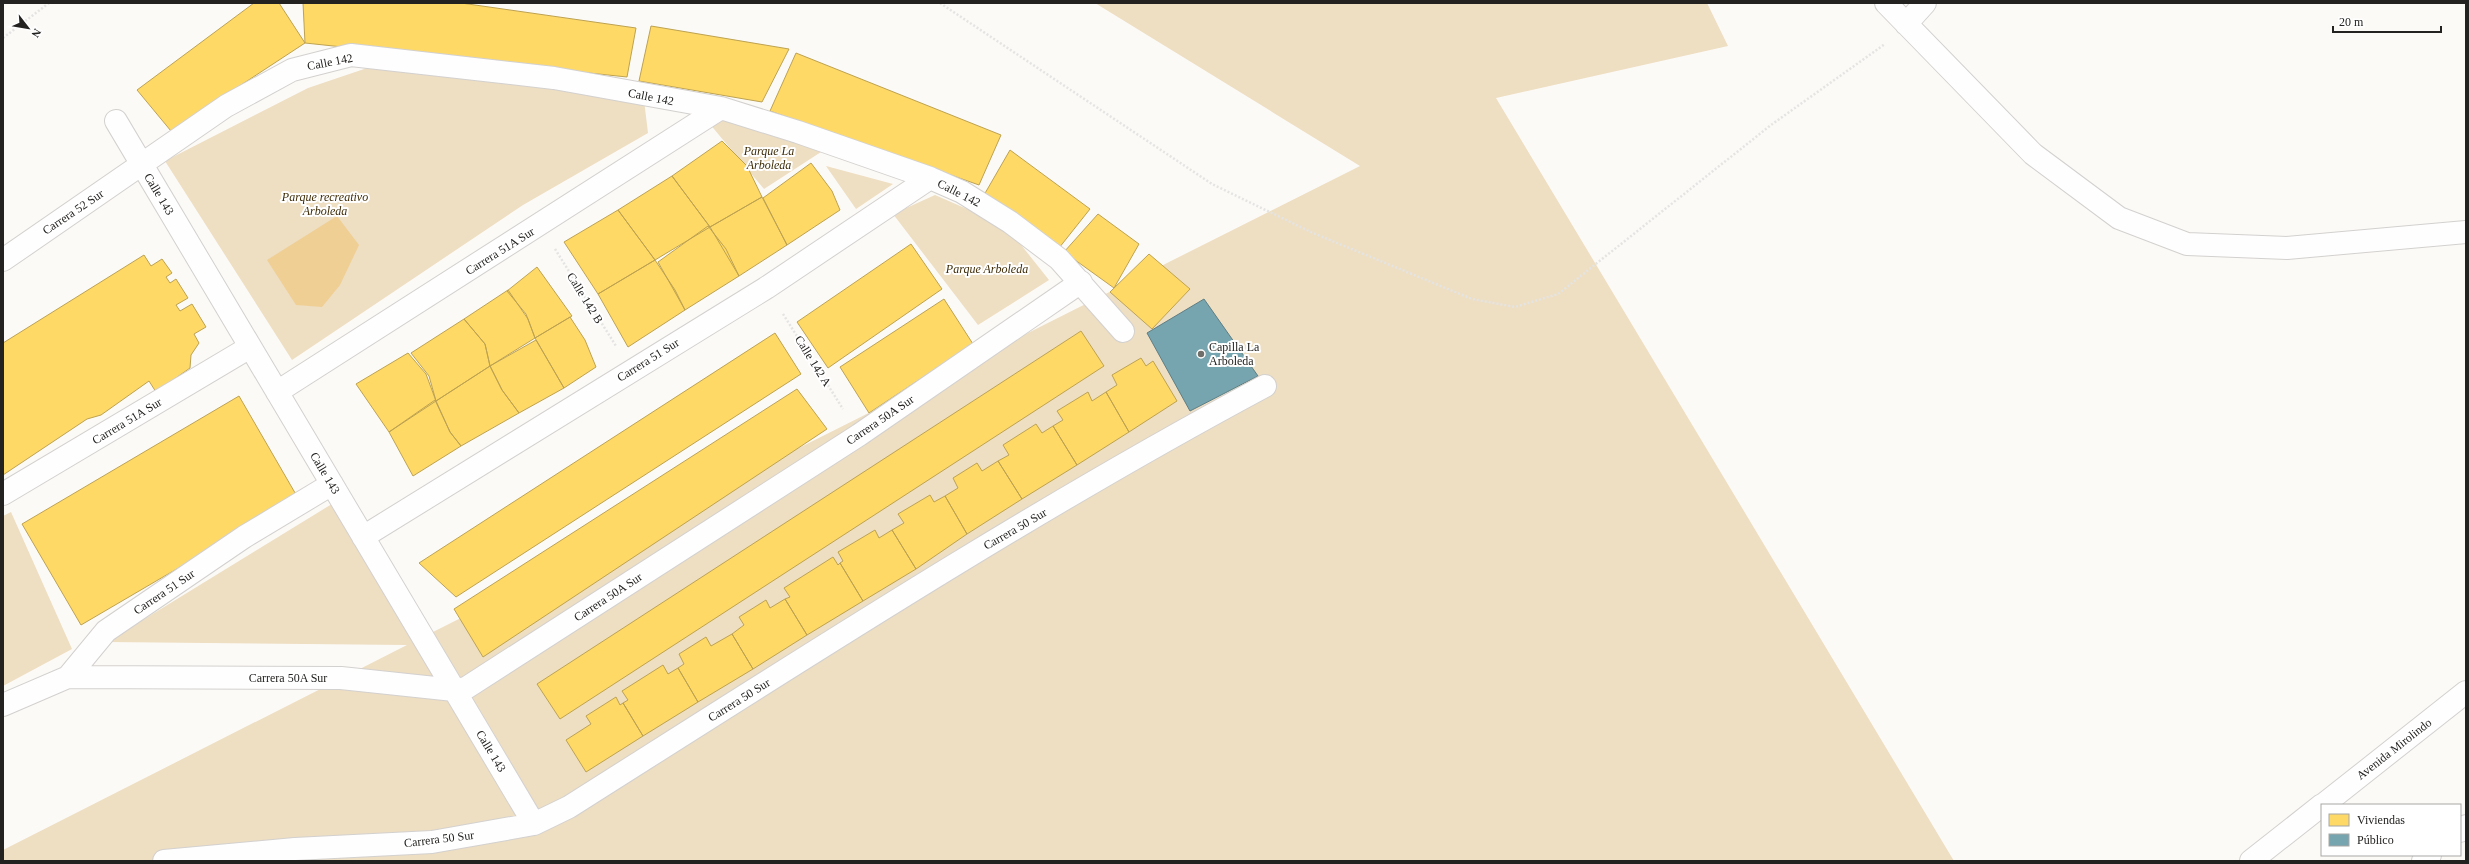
<svg xmlns="http://www.w3.org/2000/svg" width="2469" height="864" font-family="Georgia,serif">
<style>
.green{fill:#eedec2}
.water{fill:#efcf94}
.homes{fill:#ffd966;stroke:#bda251}
.public{fill:#76a5af;stroke:#5d7e84}
.lines{fill:none;stroke-linecap:round;stroke-linejoin:round}
.minor-casing{stroke:#d3d1cf;stroke-width:24}
.major-casing{stroke:#d3d1cf;stroke-width:24}
.path{stroke:#e4e4e3;stroke-width:2.5;stroke-dasharray:2 2;stroke-linecap:butt}
.minor{stroke:#fffefe;stroke-width:22}
.major{stroke:#fffefe;stroke-width:22}
.poi-dot{fill:#6f6e6b;stroke:#fff;stroke-width:1.5}
.labels{text-anchor:middle;stroke-width:4;stroke-linejoin:round;paint-order:stroke}
.street-label{font-size:12px;fill:#232220;stroke:#fff}
.park-label{font-size:12px;font-style:italic;fill:#3e2c07;stroke:#fff}
.poi-label{font-size:12px;fill:#232220;stroke:#fff;text-anchor:start}
</style>
<rect width="100%" height="100%" fill="#fcfaf7"/>
<path class="green" d="M 1095,3 L 1707,3 L 1728,46 L 1496,98 L 1954,861 L 3,861 L 3,850 L 407,645 L 107,642 L 340,499 L 427,635 L 1360,166 Z
M 370,67 L 644,100 L 648,133 L 523,205 L 292,360 L 165,161 L 308,88 Z
M 716,111 L 821,152 L 764,189 L 709,123 Z
M 826,166 L 893,184 L 856,209 Z
M 935,195 L 1006,226 L 1049,280 L 978,325 L 893,214 Z
M 11,512 L 72,649 L 3,686 L 3,516 Z"/>
<path class="water" d="M 337,216 L 359,245 L 340,285 L 322,307 L 296,305 L 267,260 Z"/>
<path class="homes" d="M 254,3 L 279,3 L 305,43 L 171,131 L 137,90 Z
M 303,3 L 461,3 L 636,28 L 627,77 L 305,43 Z
M 651,26 L 789,49 L 762,102 L 639,81 Z
M 796,53 L 1001,135 L 979,185 L 770,111 Z
M 722,141 L 747,166 L 762,197 L 710,227 L 672,176 Z
M 1010,150 L 1090,209 L 1059,248 L 984,195 Z
M 811,163 L 832,191 L 840,210 L 787,245 L 763,198 Z
M 672,176 L 710,227 L 655,260 L 618,210 Z
M 762,197 L 787,245 L 739,276 L 710,227 Z
M 618,210 L 655,260 L 598,294 L 564,242 Z
M 1098,214 L 1139,244 L 1114,288 L 1064,252 Z
M 708,226 L 726,249 L 739,276 L 685,310 L 658,262 Z
M 911,244 L 942,289 L 828,368 L 797,322 Z
M 1149,254 L 1190,289 L 1152,329 L 1110,292 Z
M 144,255 L 151,266 L 162,259 L 172,273 L 166,277 L 170,283 L 176,279 L 188,298 L 176,305 L 180,311 L 192,304 L 206,327 L 194,334 L 199,343 L 191,355 L 190,368 L 156,392 L 149,381 L 101,415 L 87,419 L 3,475 L 3,343 Z
M 655,260 L 675,290 L 685,310 L 628,347 L 598,294 Z
M 537,267 L 572,316 L 535,338 L 526,314 L 507,291 Z
M 508,290 L 528,319 L 535,338 L 490,366 L 485,344 L 464,319 Z
M 944,299 L 973,344 L 869,413 L 840,367 Z
M 570,317 L 585,340 L 596,367 L 564,388 L 535,338 Z
M 464,319 L 485,344 L 490,366 L 436,401 L 429,376 L 411,353 Z
M 1081,331 L 1104,366 L 560,719 L 537,684 Z
M 775,333 L 801,374 L 456,597 L 419,563 Z
M 536,340 L 564,388 L 519,413 L 502,390 L 490,366 Z
M 408,353 L 426,374 L 436,401 L 389,432 L 356,384 Z
M 1141,358 L 1146,366 L 1153,361 L 1177,401 L 1129,432 L 1106,392 L 1117,385 L 1112,375 Z
M 490,366 L 502,390 L 519,413 L 461,446 L 450,432 L 436,401 Z
M 797,389 L 827,429 L 483,657 L 454,609 Z
M 1088,392 L 1092,401 L 1106,392 L 1129,432 L 1077,465 L 1053,426 L 1063,420 L 1057,411 Z
M 239,396 L 298,498 L 81,625 L 22,524 Z
M 435,400 L 450,432 L 461,446 L 413,476 L 389,432 Z
M 1036,424 L 1042,433 L 1053,426 L 1077,465 L 1022,499 L 998,461 L 1009,455 L 1003,445 Z
M 998,461 L 1022,499 L 967,534 L 945,496 L 958,488 L 953,478 L 977,463 L 982,471 Z
M 930,495 L 934,502 L 945,496 L 967,534 L 916,569 L 892,530 L 904,523 L 898,514 Z
M 875,530 L 879,538 L 892,530 L 916,569 L 863,601 L 840,563 L 843,561 L 838,552 Z
M 833,557 L 838,565 L 840,563 L 863,601 L 807,635 L 785,599 L 790,597 L 784,588 Z
M 785,599 L 807,635 L 753,669 L 732,634 L 744,625 L 739,617 L 766,600 L 770,608 Z
M 732,634 L 753,669 L 698,702 L 678,668 L 684,664 L 679,654 L 706,637 L 711,646 Z
M 663,665 L 668,674 L 678,668 L 698,702 L 643,736 L 623,703 L 628,700 L 622,691 Z
M 616,697 L 620,705 L 623,703 L 643,736 L 586,772 L 566,740 L 591,724 L 586,716 Z"/>
<path class="public" d="M 1204,299 L 1258,376 L 1190,411 L 1147,333 Z"/>
<g class="lines">
<defs>
<path id="minor" d="M 1886,3 L 2033,154 L 2119,218 L 2187,244 L 2287,248 L 2466,232
M 1906,24 L 1925,3
M 116,121 L 534,824
M 3,260 L 226,106 L 292,70 L 351,55 L 554,78 L 721,108 L 798,132 L 930,178 L 962,192 L 1010,222 L 1059,259 L 1123,331
M 277,392 L 721,108
M 3,494 L 250,347
M 363,537 L 766,288 L 930,178
M 68,677 L 341,678 L 454,690 L 466,688 L 859,435 L 1081,282
M 3,705 L 68,677 L 106,631 L 244,537 L 332,484
M 164,861 L 295,849 L 432,842 L 534,824 L 569,807 C 798,662 1026,514 1265,386"/>
<path id="major" d="M 2323,805 L 2466,692
M 2460,831 L 2466,826
M 2251,861 L 2322,805
M 2423,861 L 2430,855"/>
</defs>
<use href="#minor" class="minor-casing"/>
<use href="#major" class="major-casing"/>
<path class="path" d="M 940,3 L 1212,184 L 1313,233 L 1472,299 L 1515,307 L 1558,294 L 1771,125 L 1885,44
M 3,38 L 49,3
M 555,249 L 616,346
M 783,314 L 843,409"/>
<use href="#minor" class="minor"/>
<use href="#major" class="major"/>
</g>
<circle class="poi-dot" cx="1201" cy="354" r="4"/>
<g class="labels">
<g class="street-label">
<text transform="translate(330 62) rotate(-11)" y="4">Calle 142</text>
<text transform="translate(651 97) rotate(11)" y="4">Calle 142</text>
<text transform="translate(959 193) rotate(27)" y="4">Calle 142</text>
<text transform="translate(159 194) rotate(59)" y="4">Calle 143</text>
<text transform="translate(73 212) rotate(-34)" y="4">Carrera 52 Sur</text>
<text transform="translate(500 251) rotate(-32)" y="4">Carrera 51A Sur</text>
<text transform="translate(585 298) rotate(58)" y="4">Calle 142 B</text>
<text transform="translate(648 360) rotate(-32)" y="4">Carrera 51 Sur</text>
<text transform="translate(813 361) rotate(58)" y="4">Calle 142 A</text>
<text transform="translate(880 420) rotate(-34)" y="4">Carrera 50A Sur</text>
<text transform="translate(127 421) rotate(-31)" y="4">Carrera 51A Sur</text>
<text transform="translate(325 473) rotate(59)" y="4">Calle 143</text>
<text transform="translate(1015 529) rotate(-30)" y="4">Carrera 50 Sur</text>
<text transform="translate(164 592) rotate(-34)" y="4">Carrera 51 Sur</text>
<text transform="translate(608 597) rotate(-33)" y="4">Carrera 50A Sur</text>
<text x="288" y="682">Carrera 50A Sur</text>
<text transform="translate(739 700) rotate(-32)" y="4">Carrera 50 Sur</text>
<text transform="translate(2394 749) rotate(-38)" y="4">Avenida Mirolindo</text>
<text transform="translate(491 751) rotate(59)" y="4">Calle 143</text>
<text transform="translate(439 839) rotate(-7)" y="4">Carrera 50 Sur</text>
</g>
<g class="park-label">
<text x="769" y="155">Parque La<tspan x="769" dy="14">Arboleda</tspan></text>
<text x="325" y="201">Parque recreativo<tspan x="325" dy="14">Arboleda</tspan></text>
<text x="987" y="273">Parque Arboleda</text>
</g>
<g class="poi-label">
<text x="1209" y="351">Capilla La<tspan x="1209" dy="14">Arboleda</tspan></text>
</g>
</g>
<rect width="2469" height="864" fill="none" stroke="#232220" stroke-width="8"/>
<rect x="2321" y="804" width="140" height="52" fill="#ffffff" stroke="#a7a7a6"/>
<rect x="2329" y="814" width="20" height="12" fill="#ffd966" stroke="#a7a7a6"/>
<text x="2357" y="824" font-size="12" fill="#232220">Viviendas</text>
<rect x="2329" y="834" width="20" height="12" fill="#76a5af" stroke="#a7a7a6"/>
<text x="2357" y="844" font-size="12" fill="#232220">Público</text>
<g transform="translate(28 28) rotate(121)" stroke="#ffffff" stroke-width="3" paint-order="stroke">
<path d="M0-3L7 15L0 10L-7 15Z" fill="#232220"/>
<text y="-6" font-size="11" font-weight="bold" text-anchor="middle" fill="#232220">N</text>
</g>
<path d="M2333 26v6h108v-6" fill="none" stroke="#232220" stroke-width="2"/>
<text x="2339" y="26" font-size="12" fill="#232220" stroke="#ffffff" stroke-width="3" paint-order="stroke">20 m</text>
</svg>
